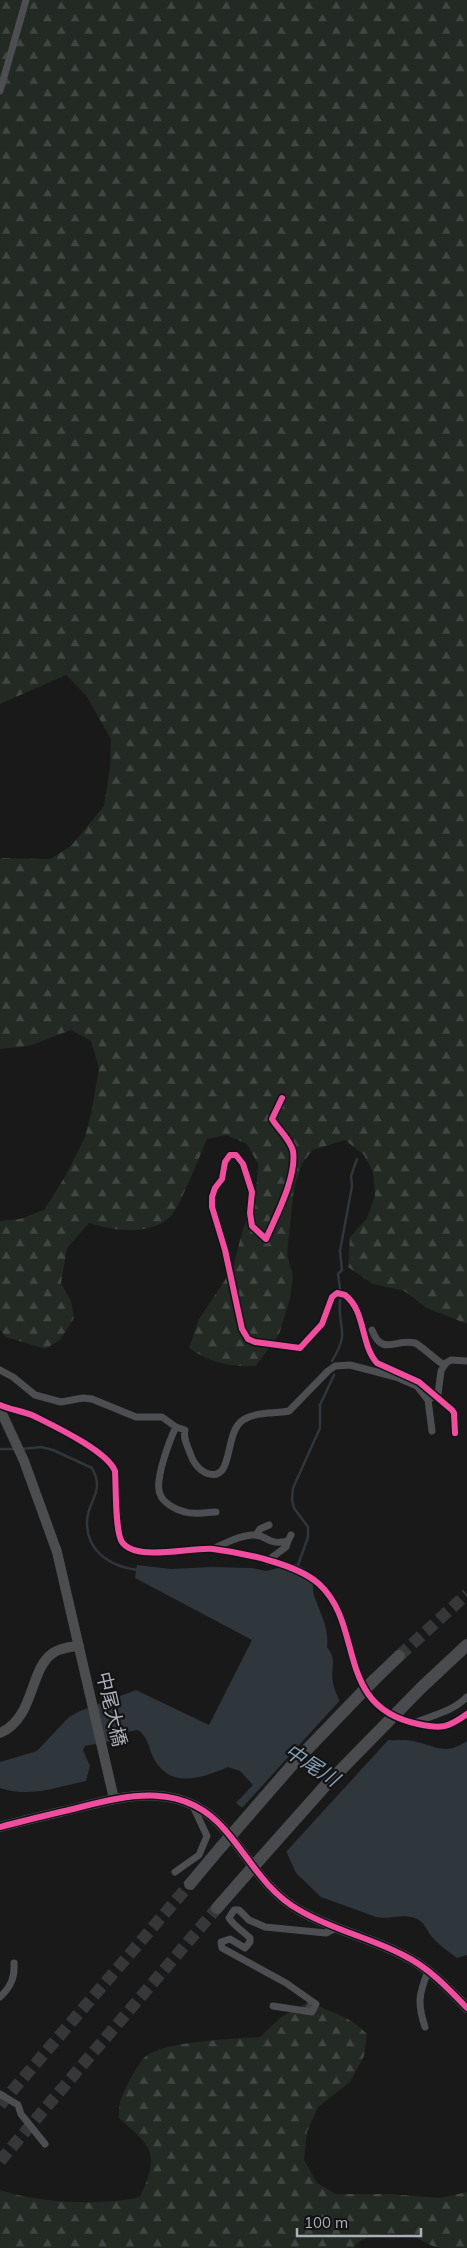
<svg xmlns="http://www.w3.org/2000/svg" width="467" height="2248" font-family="Mulish,'Noto Sans JP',sans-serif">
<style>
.forest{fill:url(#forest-firs)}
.water{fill:#2f363c}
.pier{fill:#191919}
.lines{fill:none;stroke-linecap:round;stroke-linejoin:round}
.stream{stroke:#2f363c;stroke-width:2.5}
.highway-tunnel{stroke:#363739;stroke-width:12;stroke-dasharray:12 6;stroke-linecap:butt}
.street{stroke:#4d4e51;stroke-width:7}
.secondary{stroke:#4c4d4f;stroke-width:10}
.highway{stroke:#4a4b4e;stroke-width:12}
.highway-bridge{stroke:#4a4b4e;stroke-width:12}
.cycleway-casing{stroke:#131315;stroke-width:9}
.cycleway{stroke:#ef4d9e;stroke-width:6}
.labels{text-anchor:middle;stroke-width:4.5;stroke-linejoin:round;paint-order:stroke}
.street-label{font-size:19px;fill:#abb0b8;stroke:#131315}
.water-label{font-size:20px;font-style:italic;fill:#859fb0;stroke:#131315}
</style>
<defs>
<pattern id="forest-firs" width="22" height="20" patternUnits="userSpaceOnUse" patternTransform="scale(1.25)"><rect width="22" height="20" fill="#232923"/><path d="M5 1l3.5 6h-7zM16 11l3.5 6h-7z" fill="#404641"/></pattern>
</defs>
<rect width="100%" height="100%" fill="#191919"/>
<path class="forest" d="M 0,0 L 467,0 L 467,1324 L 427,1308 L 404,1291 L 373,1284 L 348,1267 L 350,1237 L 367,1218 L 375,1195 L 373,1172 L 364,1155 L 345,1140 L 313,1150 L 302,1163 L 294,1188 L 287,1254 L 293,1276 L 290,1299 L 279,1334 L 256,1366 C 231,1367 210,1363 189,1348 L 199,1319 L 233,1268 L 242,1232 L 256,1194 L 258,1164 L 247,1144 L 226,1135 L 207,1139 C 201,1153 179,1209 170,1217 C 148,1236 115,1231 89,1223 L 67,1248 L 61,1283 L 71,1301 L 74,1318 L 60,1340 L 45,1349 L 6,1337 L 0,1330 L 0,1221 L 20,1219 L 44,1210 L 66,1175 L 85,1137 L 92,1109 L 99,1068 L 91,1041 L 71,1030 L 29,1046 L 0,1049 L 0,858 L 50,859 L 71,846 L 104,806 L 110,767 L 111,739 L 86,695 L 66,675 L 0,704 Z
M 308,2002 C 332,2013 347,2014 367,2034 L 364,2056 L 350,2082 L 318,2107 L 307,2132 L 304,2160 L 317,2183 L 336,2194 L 389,2194 L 440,2198 L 467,2192 L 467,2248 C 458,2248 449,2248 440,2248 C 431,2247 421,2239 411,2236 C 398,2231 361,2233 354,2248 L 0,2248 L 0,2190 C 37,2203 102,2206 140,2197 C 160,2153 153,2148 119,2118 C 119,2113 119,2107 120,2102 C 123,2092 138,2062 146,2056 C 166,2041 234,2039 260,2037 L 281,2017 Z"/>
<path class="water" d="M 296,1564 C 302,1567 308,1569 311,1576 C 314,1582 312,1591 315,1598 C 321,1615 329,1628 327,1647 C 338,1661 330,1668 333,1683 C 339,1710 363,1735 390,1740 C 397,1741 405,1739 413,1741 C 436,1746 445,1756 467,1741 L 467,1955 L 457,1958 C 449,1952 440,1946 433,1938 C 426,1931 426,1922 415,1918 C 402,1913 389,1920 376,1917 L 321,1897 L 296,1873 L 283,1844 L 268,1827 L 236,1803 L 253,1785 L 240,1771 L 228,1767 C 200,1779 169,1789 153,1757 C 148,1746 148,1737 138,1730 L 127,1732 L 127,1738 L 85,1746 L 83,1750 L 90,1766 L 86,1781 C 58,1787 28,1798 0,1788 L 0,1762 L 37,1751 L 69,1717 L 80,1711 L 136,1690 L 209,1725 L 252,1640 L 135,1578 L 137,1565 L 171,1569 L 211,1567 L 251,1568 L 266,1571 Z"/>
<path class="pier" d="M 342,1698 L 345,1705 L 368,1730 L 391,1737 L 284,1854 L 280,1845 L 266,1829 L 241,1809 Z"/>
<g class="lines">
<path class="stream" d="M 340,1289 L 338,1274 L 342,1270 L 340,1251 L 352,1186 L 351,1176 L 357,1159
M 332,1361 C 351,1330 337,1329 340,1300
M 0,1449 L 16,1449
M 21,1449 L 41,1447 L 53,1450 L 92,1468 C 106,1493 86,1501 87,1524 C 88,1553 112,1567 138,1570
M 298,1565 L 308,1537 L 308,1527 L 294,1508 L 292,1500 L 293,1488 L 320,1428 L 320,1405 L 334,1375"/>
<path class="highway-tunnel" d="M 399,1656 L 467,1594
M 0,2105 L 190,1884
M 0,2161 L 217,1908"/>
<path class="street" d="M 0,91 L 26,0
M 282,1098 L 272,1119 C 278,1129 290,1139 293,1151 C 297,1177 276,1216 266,1239 L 252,1226 L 250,1213 L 252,1192 L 243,1164 L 236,1155 L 230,1155 L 225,1162 L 222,1179 L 215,1188 L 212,1197 L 212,1207 L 225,1250 L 242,1329 L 248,1339 L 255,1342 L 300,1348 L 322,1324 L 332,1297 L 337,1293 L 345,1295 C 366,1311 360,1344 377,1363 L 419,1382 L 452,1410 L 454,1413 L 455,1433
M 372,1330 C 382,1357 396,1338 415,1343 C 419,1344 437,1361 444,1365
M 0,1370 L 13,1377 L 35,1395 L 61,1402 L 83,1398 L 92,1399 L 136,1417 L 162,1417 L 176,1427 L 185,1430 C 183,1438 187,1445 190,1453 C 193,1462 197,1469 206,1473 C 235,1484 223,1433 243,1420 C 257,1411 274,1414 289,1411 L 328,1371 L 335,1366 L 350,1365 L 396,1377 L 417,1386 L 428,1400 L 438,1394 L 441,1371 L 446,1363 L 451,1360 L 467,1361
M 428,1400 L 432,1431
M 0,1405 C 11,1410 23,1411 34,1416 C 54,1426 107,1451 115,1471 C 116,1486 115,1532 122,1542 C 136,1562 190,1547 213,1549 C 244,1553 297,1564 319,1584 C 365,1626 334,1707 418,1724 C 441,1729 448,1728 467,1714
M 176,1427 C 170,1439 154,1481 160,1494 C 163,1503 176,1510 185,1512 C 195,1515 206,1512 216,1512
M 256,1535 L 260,1529 L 269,1525
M 213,1549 C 225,1543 241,1535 254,1535 C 268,1535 267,1546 288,1541 L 291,1535
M 267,1561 L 286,1547 L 288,1541
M 414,1723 C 433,1715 452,1712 467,1697
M 175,1872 L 199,1855 L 207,1836 L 192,1804
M 0,1997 C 11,1987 15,1977 14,1963
M 273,2006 L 312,2012 L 316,2004 L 286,1983 L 222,1948 L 221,1942 L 230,1939 L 245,1948 L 250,1942 L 250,1938 C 243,1931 234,1926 229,1918 L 234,1910 L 239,1910 L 249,1920 L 265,1927 L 326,1933 L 336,1928
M 425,2027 C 417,2003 419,1994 428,1971
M 0,2094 L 18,2105 L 21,2114 L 45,2144"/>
<path class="secondary" d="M 0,1409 L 24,1461 L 57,1552 L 114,1799
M 0,1733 C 35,1718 29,1669 53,1653 C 60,1648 70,1647 79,1646
M 0,1827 C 26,1820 52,1814 77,1808 C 131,1794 184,1782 225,1830 C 249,1857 265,1891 299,1910 C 332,1930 369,1937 403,1955 C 428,1967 448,1988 467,2008"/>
<path class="highway" d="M 374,1680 L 399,1656
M 422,1687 L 467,1645
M 190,1884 L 221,1847
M 217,1908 L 245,1876"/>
<path class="highway-bridge" d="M 221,1847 L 293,1764 L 374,1680
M 245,1876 L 325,1786 L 422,1687"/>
<defs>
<path id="cycleway" d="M 282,1098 L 272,1119 C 278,1129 290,1139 293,1151 C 297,1177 276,1216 266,1239 L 252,1226 L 250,1213 L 252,1192 L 243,1164 L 236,1155 L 230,1155 L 225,1162 L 222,1179 L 215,1188 L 212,1197 L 212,1207 L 225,1250 L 242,1329 L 248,1339 L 255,1342 L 300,1348 L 322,1324 L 332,1297 L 337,1293 L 345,1295 C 366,1311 360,1344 377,1363 L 419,1382 L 452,1410 L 454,1413 L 455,1433
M 0,1405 C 11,1410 23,1411 34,1416 C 54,1426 107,1451 115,1471 C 116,1486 115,1532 122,1542 C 136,1562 190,1547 213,1549 C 244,1553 297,1564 319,1584 C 365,1626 334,1707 418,1724 C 441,1729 448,1728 467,1714
M 0,1827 C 26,1820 52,1814 77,1808 C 131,1794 184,1782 225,1830 C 249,1857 265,1891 299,1910 C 332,1930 369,1937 403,1955 C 428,1967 448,1988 467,2008"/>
</defs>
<use href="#cycleway" class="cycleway-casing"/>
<use href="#cycleway" class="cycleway"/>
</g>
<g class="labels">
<g class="street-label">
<text transform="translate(112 1709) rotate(77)" y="7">中尾大橋</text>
</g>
<g class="water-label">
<text transform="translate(312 1765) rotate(33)" y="7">中尾川</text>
</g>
</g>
<path d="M297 2228v8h124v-8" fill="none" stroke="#abb0b8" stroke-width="2.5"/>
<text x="304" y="2228" font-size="15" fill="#abb0b8" stroke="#131315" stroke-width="4" paint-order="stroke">100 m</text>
</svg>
